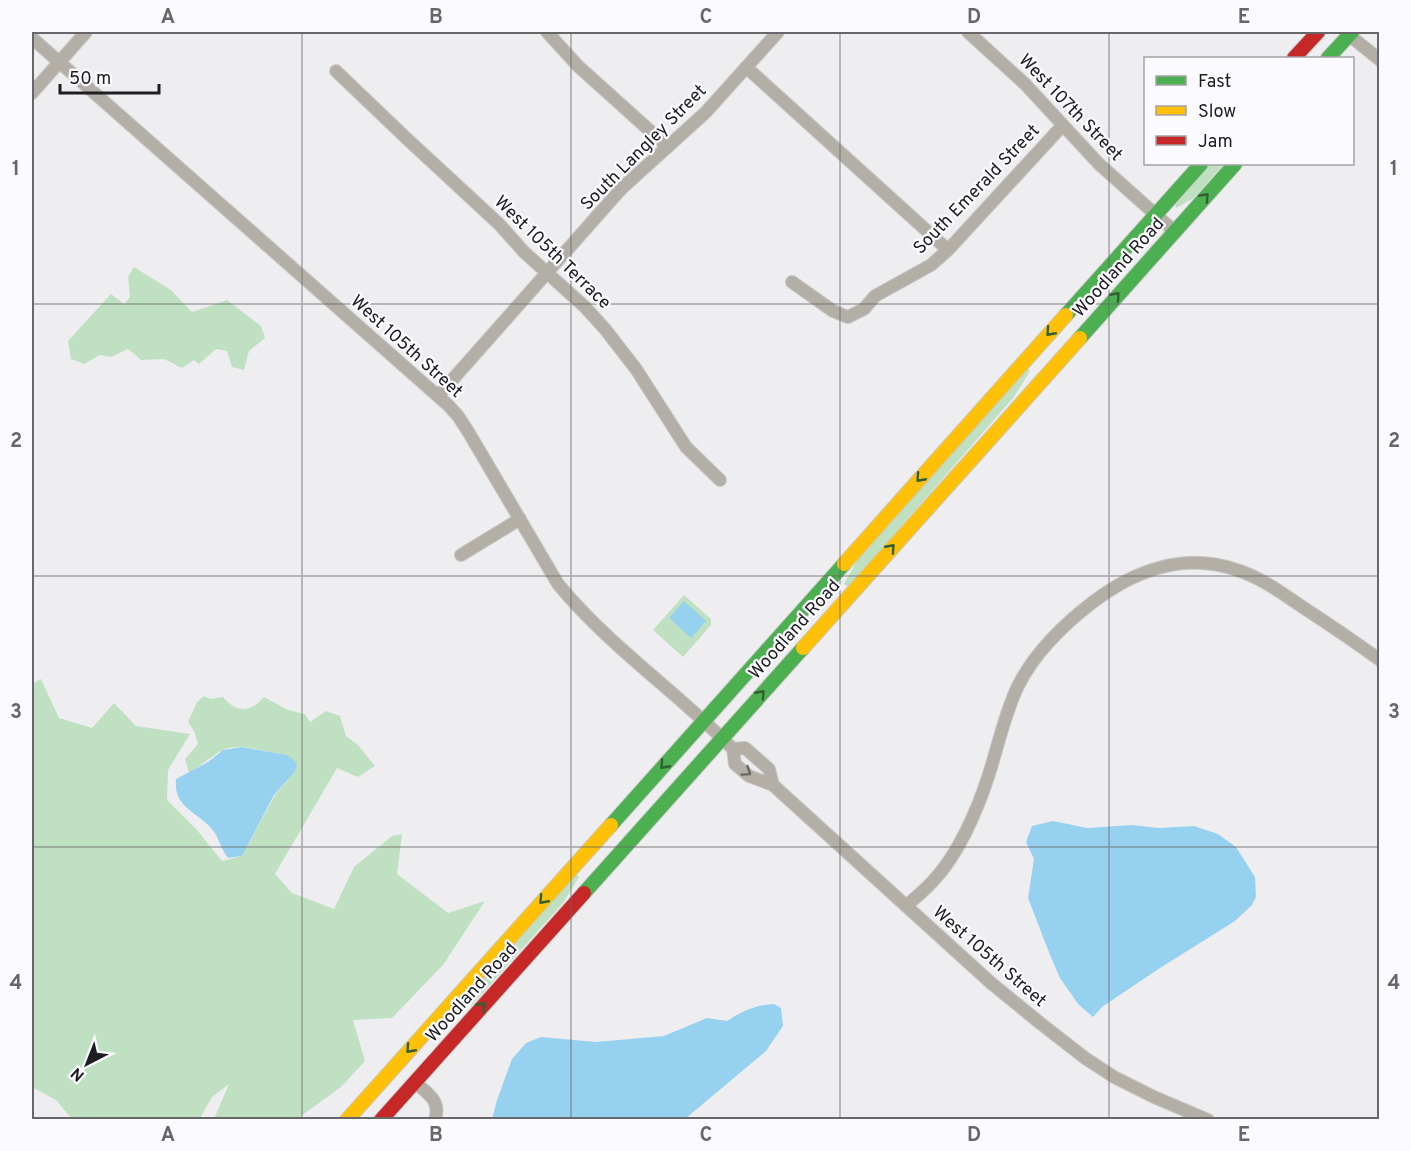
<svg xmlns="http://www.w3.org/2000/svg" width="1411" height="1151" font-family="Overpass,sans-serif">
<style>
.green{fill:#c0e0c2}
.water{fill:#97d1f0}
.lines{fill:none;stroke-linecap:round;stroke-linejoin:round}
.street-casing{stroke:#c9c9ca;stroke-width:14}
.fast-casing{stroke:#c9c9ca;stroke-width:16}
.slow-casing{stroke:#c9c9ca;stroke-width:16}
.jam-casing{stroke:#c9c9ca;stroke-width:16}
.street{stroke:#b4afa6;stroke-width:12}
.fast{stroke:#4caf50;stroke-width:14}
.slow{stroke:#ffc107;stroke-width:14}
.jam{stroke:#c62828;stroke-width:14}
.oneway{stroke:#335f35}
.oneway2{stroke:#696662}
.grid{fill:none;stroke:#676668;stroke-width:1.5;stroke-opacity:0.55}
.labels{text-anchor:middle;stroke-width:4.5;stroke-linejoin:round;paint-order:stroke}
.street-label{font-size:18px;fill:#1e1d1f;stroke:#fbfaff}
.neatline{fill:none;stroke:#676668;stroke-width:2}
.grid-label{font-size:20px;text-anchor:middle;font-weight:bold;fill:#676668}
</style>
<rect width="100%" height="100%" fill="#eeeef1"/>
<path class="green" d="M 1211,164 L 1224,164 L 1194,198 L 1176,208 L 1175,203 Z
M 134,267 L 171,290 L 192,312 L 227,300 L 261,326 L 265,338 L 249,351 L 244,370 L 232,367 L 227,351 L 216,349 L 199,364 L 194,360 L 182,368 L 164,359 L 141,360 L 128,349 L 111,357 L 100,355 L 84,364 L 71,359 L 68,341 L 111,294 L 124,304 L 130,297 L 128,277 Z
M 1028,369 L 1030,371 L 1014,397 L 848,587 L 844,584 L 859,557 Z
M 684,595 L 711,619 L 711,625 L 683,657 L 653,630 Z
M 41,679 L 59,718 L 92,728 L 114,703 L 136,726 L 190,734 L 168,770 L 167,800 L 197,830 L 222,861 L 242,856 L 275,795 L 294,773 L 287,755 C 267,753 245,743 225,749 C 219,751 197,768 189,773 L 185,759 L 198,744 L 194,731 L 188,722 L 197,702 L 204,696 L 210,699 L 223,697 C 236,713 250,713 264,697 L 288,710 L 305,714 L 310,722 L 326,711 L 340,716 L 346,736 L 358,745 L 375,766 L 358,777 L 337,768 L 275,874 L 292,893 L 334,909 L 354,867 L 392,836 L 402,834 L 397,874 L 448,913 L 485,901 L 443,965 L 392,1018 L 353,1020 L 365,1061 L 341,1087 L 297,1119 L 214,1119 L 229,1084 L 212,1097 L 199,1120 L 72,1119 L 56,1100 L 32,1087 L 32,684 Z
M 576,875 L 579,877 L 563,903 L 471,1006 L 469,1003 L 471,993 Z"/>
<path class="water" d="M 684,601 L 706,621 L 691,638 L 669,618 Z
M 242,747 L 287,755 L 294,760 L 297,765 L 294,773 L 274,795 L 242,856 L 228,858 C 222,850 219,840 215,833 C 201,812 173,810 176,779 L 208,762 L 223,750 Z
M 1053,821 L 1087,828 L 1132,825 L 1159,828 L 1194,826 L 1218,834 L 1236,847 L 1255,877 L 1256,897 L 1252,905 L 1235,921 L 1160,968 L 1102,1007 L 1093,1017 L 1078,1004 L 1060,978 L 1050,955 L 1028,898 L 1034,859 L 1026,842 L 1032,826 Z
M 774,1004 L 781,1008 L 783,1026 L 766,1051 L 685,1119 L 492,1119 L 497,1100 L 512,1059 L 526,1043 L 541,1037 L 596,1042 L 664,1036 L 707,1018 L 727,1021 C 743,1011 755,1005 774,1004 Z"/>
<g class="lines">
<defs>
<path id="street" d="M 547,32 L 578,66 L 668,147
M 968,32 L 1025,84 L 1099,164 L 1174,231
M 1349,35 L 1380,60
M 32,38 L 448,405 L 458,416 L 469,433 L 558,584 C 609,646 677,692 733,749 L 735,764 L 749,776 L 773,785 L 991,983 L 1040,1023 L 1085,1058 L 1114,1077 L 1154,1097 L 1208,1120
M 746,67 L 948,250
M 336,71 L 405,137 L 499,224 L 524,252 L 585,307 L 605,329 L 636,369 L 686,447 L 720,480
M 32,93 L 86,32
M 792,282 L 833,311 L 848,317 L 864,309 L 875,296 L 931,265 L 948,250 L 1063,125
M 438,396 L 621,189 L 706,112 L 778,32
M 461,555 L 520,519
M 733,749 L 745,748 L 769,769 L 773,785
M 906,906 C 915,898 925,890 933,881 C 958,855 977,811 988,777 C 998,747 1004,715 1018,686 C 1035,652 1063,625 1093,602 C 1135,570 1185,552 1237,570 C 1262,578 1283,594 1304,608 C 1330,625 1355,642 1380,660
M 415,1082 C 428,1094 441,1100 435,1120"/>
<path id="fast" d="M 1328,58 L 1352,32
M 1066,315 L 1201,164
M 1080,338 L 1235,164
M 611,825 L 844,564
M 584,893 L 803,648"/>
<path id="slow" d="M 844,564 L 1066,315
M 803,648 L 1080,338
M 347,1120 L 611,825"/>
<path id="jam" d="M 1294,58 L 1318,32
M 381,1120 L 584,893"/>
</defs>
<use href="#street" class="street-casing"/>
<use href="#fast" class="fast-casing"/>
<use href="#slow" class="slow-casing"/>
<use href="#jam" class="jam-casing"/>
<use href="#street" class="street"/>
<use href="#fast" class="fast"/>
<use href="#slow" class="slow"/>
<use href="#jam" class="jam"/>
</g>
<defs><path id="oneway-chevron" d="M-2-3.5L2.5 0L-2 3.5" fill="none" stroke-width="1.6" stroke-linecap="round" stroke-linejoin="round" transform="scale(1.5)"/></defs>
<g class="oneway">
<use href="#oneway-chevron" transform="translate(1205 197) rotate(-48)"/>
<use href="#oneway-chevron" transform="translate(1116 296) rotate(-48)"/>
<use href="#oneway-chevron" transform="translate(1050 332) rotate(132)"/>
<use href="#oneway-chevron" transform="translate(920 478) rotate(132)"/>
<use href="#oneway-chevron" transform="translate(891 548) rotate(-48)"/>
<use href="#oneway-chevron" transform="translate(761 694) rotate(-48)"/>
<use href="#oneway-chevron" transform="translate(664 765) rotate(132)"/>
<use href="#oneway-chevron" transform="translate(543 900) rotate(132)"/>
<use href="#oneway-chevron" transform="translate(482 1006) rotate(-48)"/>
<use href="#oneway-chevron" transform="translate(410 1049) rotate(132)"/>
</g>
<use class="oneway2" href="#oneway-chevron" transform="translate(747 772) rotate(34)"/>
<path class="grid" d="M 302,32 L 302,1120M 571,32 L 571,1120M 840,32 L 840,1120M 1109,32 L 1109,1120M 32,304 L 1380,304M 32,576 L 1380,576M 32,847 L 1380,847"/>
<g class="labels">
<g class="street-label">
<text transform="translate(1071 107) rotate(46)" y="6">West 107th Street</text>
<text transform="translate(643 147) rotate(-45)" y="6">South Langley Street</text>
<text transform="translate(976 189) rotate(-46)" y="6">South Emerald Street</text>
<text transform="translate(553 252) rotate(44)" y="6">West 105th Terrace</text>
<text transform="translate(1118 267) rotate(-48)" y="6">Woodland Road</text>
<text transform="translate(407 346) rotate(42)" y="6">West 105th Street</text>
<text transform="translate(794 629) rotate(-48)" y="6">Woodland Road</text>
<text transform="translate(990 956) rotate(41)" y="6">West 105th Street</text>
<text transform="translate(471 992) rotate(-48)" y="6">Woodland Road</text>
</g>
</g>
<rect width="1411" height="1151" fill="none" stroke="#fbfaff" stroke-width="66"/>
<rect x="1144" y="57" width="210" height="108" fill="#fbfaff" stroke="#a3a2a5" stroke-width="1.5"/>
<rect x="1156" y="76" width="30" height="9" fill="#4caf50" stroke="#a3a2a5" stroke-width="1.5"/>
<text x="1198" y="87" font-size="18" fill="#1e1d1f">Fast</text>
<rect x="1156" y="106" width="30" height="9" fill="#ffc107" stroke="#a3a2a5" stroke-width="1.5"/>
<text x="1198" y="117" font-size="18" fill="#1e1d1f">Slow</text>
<rect x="1156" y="136" width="30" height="9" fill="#c62828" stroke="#a3a2a5" stroke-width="1.5"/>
<text x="1198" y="147" font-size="18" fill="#1e1d1f">Jam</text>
<g transform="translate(87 1064) rotate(222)" stroke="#fbfaff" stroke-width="4.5" paint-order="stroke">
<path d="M0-4.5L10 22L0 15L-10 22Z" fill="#1e1d1f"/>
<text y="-9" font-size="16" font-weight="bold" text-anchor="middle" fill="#1e1d1f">N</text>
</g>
<path d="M60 84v9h99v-9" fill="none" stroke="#1e1d1f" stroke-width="3"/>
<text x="69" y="84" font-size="18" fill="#1e1d1f" stroke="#fbfaff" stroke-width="4.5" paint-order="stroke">50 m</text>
<rect x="33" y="33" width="1345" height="1085" class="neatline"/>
<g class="grid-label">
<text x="168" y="23">A</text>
<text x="436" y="23">B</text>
<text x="706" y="23">C</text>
<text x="974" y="23">D</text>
<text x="1244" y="23">E</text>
<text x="16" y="175">1</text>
<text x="1394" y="175">1</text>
<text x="16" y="447">2</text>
<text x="1394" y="447">2</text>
<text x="16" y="718">3</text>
<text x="1394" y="718">3</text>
<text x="16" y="989">4</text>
<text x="1394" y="989">4</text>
<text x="168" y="1141">A</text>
<text x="436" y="1141">B</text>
<text x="706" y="1141">C</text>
<text x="974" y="1141">D</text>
<text x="1244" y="1141">E</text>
</g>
</svg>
